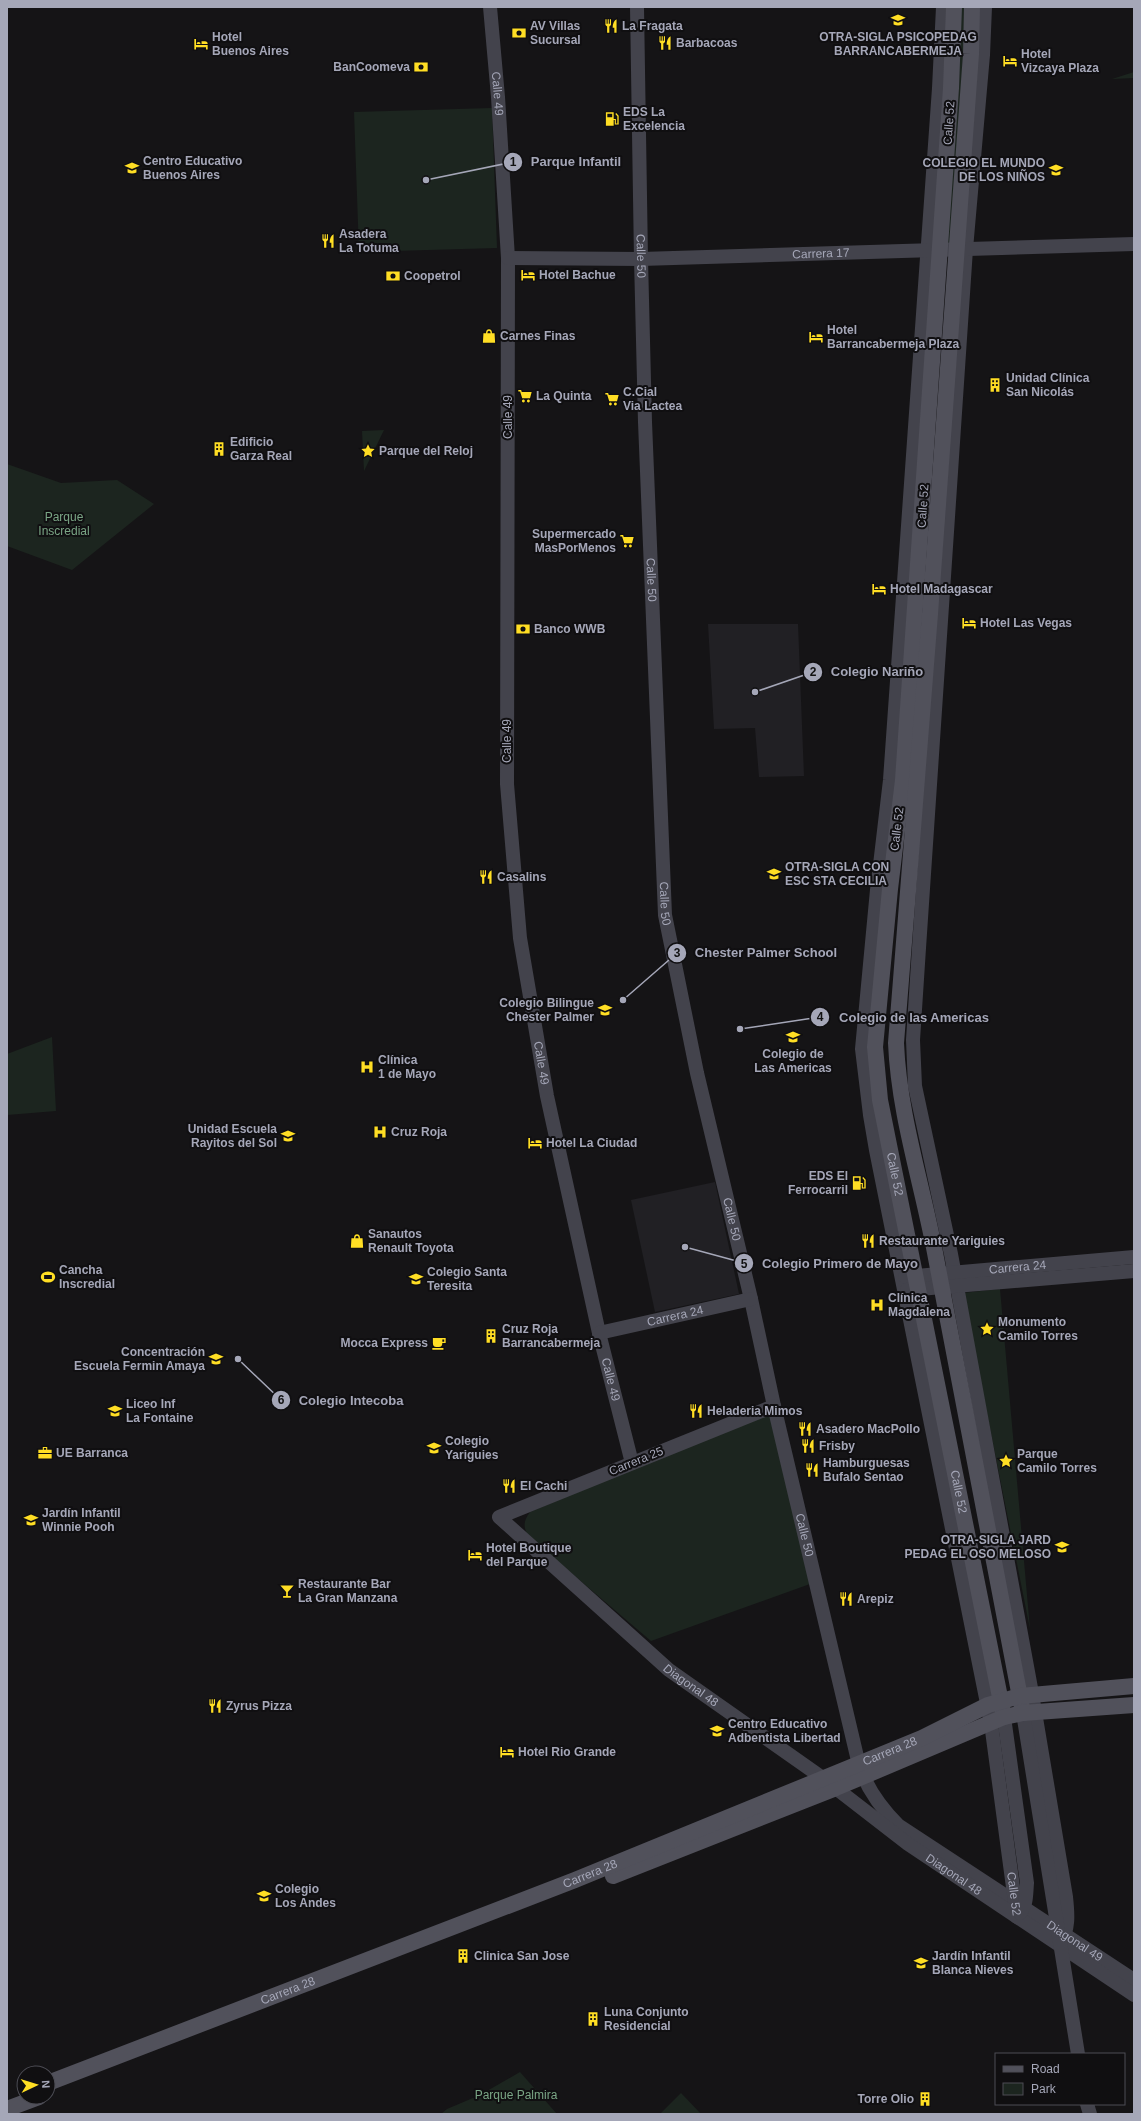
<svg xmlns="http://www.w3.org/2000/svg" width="1141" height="2121" viewBox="0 0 1141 2121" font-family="Helvetica,sans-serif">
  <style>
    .built { fill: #212024 }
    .green { fill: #1c251f }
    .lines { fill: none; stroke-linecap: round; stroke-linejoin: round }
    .secondary { stroke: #43434c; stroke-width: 14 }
    .primary { stroke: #51515b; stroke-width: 16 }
    .labels { text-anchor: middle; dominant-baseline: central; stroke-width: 4; stroke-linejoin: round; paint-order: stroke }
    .poi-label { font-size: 12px; font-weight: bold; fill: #a5a7b8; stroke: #100f11; text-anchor: start }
    .street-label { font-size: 12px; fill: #a5a7b8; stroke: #100f11 }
    .park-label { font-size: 12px; fill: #7aa585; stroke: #100f11 }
    .leader { fill: none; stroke: #a5a7b8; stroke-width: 1.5 }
    .callout-dot { fill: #a5a7b8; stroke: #100f11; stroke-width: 1.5 }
    .mark-label { font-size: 12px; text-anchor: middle; font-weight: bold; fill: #111 }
    .callout-label { font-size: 13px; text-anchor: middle; font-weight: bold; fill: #a5a7b8; stroke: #100f11; stroke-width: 4; stroke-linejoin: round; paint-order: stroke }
  </style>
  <rect width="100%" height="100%" fill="#151416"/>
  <g class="built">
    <path d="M708 624H798L804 776 759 777 755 728 714 729Z"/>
    <path d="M715 1182 739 1294 655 1312 631 1200Z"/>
  </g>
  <g class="green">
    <path d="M958 7H966L952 245H945Z"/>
    <path d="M1134 72V78L1112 79Z"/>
    <path d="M492 108 497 248 359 252 354 112Z"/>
    <path d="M384 430 364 471 362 431Z"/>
    <path d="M7 464 61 483 117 480 154 504 72 570 7 546Z"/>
    <path d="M52 1037 56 1111 7 1115V1054Z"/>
    <path d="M1000 1289 1030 1629 963 1293Z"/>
    <path d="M769 1412 810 1584 651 1641 529 1537C523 1528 523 1521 530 1512Z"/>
    <path d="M520 2072 557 2114H441L447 2109 480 2095Z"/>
    <path d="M681 2093 701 2114H660Z"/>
  </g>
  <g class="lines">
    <g class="secondary">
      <path id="s1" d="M490 7 498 97 508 258 507 784 520 938 547 1096 599 1333 632 1463"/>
      <path id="s2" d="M637 7 641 259 645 422 665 915 697 1073 751 1299 774 1406 859 1765C867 1789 880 1807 898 1825L1134 1980"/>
      <path id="s3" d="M943 7 939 88 890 780 877 890 862 1049 870 1115 876 1150 991 1723 1017 1917"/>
      <path d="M985 7 983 55 966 249 919 948 913 1040 915 1086 951 1254 1031 1688 1066 1897C1068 1915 1069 1929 1060 1944"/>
      <path id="s4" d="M508 258 641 259 1134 244"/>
      <path id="s5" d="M905 1277 1134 1257"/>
      <path d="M907 1290 1134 1271"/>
      <path id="s6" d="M599 1333 751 1299"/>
      <path id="s7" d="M774 1406 499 1517 669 1670 824 1779 908 1844 1134 1995"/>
      <path d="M1023 1713 1078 2054"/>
      <path d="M1004 1717 1027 1883C1026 1894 1027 1904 1020 1913"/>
      <path d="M1087 2104 1090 2114"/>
    </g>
    <g class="primary">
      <path id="s8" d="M954 7 951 88 903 780 890 889 875 1047 880 1100 1004 1717"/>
      <path d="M972 7 971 54 930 614 896 1043C899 1116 923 1186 936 1258 965 1410 994 1561 1023 1713"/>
      <path d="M613 1876 836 1788 1004 1717 1023 1713 1134 1705"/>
      <path id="s9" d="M48 2083 575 1880 922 1738 988 1705 1020 1696 1134 1686"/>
      <path d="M7 2109 39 2097"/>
    </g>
  </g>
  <defs>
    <symbol id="school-bare" viewBox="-9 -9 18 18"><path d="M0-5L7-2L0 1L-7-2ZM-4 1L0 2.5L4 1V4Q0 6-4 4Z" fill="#ffde24" stroke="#100f11" stroke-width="2.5" paint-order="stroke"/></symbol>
    <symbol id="restaurant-bare" viewBox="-9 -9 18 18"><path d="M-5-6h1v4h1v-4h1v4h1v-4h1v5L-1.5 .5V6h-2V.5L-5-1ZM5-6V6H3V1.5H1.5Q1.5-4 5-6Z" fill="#ffde24" stroke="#100f11" stroke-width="2.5" paint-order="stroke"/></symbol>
    <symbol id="bank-bare" viewBox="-9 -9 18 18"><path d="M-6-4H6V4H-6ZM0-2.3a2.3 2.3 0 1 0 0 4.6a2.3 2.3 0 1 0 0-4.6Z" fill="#ffde24" stroke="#100f11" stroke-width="2.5" paint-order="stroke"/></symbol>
    <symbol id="hotel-bare" viewBox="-9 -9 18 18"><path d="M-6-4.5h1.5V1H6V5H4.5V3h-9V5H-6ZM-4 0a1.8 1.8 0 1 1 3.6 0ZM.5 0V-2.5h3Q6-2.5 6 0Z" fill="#ffde24" stroke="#100f11" stroke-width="2.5" paint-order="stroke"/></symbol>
    <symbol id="fuel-bare" viewBox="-9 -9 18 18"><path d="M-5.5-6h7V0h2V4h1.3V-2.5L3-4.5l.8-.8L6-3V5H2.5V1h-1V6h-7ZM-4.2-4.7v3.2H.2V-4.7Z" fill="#ffde24" stroke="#100f11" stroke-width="2.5" paint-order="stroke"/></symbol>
    <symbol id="shop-bare" viewBox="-9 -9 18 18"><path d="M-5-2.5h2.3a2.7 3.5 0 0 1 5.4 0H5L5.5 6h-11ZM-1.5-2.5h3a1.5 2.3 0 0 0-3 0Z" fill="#ffde24" stroke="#100f11" stroke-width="2.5" paint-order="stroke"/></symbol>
    <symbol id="building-bare" viewBox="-9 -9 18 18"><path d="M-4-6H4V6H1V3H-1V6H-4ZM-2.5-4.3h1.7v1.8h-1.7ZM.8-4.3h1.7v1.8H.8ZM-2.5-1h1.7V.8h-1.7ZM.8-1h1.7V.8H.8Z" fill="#ffde24" stroke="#100f11" stroke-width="2.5" paint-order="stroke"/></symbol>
    <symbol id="supermarket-bare" viewBox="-9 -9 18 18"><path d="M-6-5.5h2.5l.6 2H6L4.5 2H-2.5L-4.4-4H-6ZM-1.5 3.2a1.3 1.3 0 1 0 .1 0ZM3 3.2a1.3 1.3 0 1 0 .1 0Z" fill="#ffde24" stroke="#100f11" stroke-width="2.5" paint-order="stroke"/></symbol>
    <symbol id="sight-bare" viewBox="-9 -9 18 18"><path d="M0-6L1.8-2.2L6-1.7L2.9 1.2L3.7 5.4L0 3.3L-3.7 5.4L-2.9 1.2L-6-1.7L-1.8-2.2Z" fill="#ffde24" stroke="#100f11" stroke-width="2.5" paint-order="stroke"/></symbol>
    <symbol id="hospital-bare" viewBox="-9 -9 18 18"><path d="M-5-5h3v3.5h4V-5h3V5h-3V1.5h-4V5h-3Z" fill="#ffde24" stroke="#100f11" stroke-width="2.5" paint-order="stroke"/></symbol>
    <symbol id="stadium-bare" viewBox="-9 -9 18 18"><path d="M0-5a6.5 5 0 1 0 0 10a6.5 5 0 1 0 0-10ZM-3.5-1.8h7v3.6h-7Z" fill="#ffde24" stroke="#100f11" stroke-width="2.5" paint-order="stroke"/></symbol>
    <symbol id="cafe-bare" viewBox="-9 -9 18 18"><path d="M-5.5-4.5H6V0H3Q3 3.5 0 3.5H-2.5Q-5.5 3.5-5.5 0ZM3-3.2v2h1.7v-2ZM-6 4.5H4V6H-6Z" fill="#ffde24" stroke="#100f11" stroke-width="2.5" paint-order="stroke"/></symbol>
    <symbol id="office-bare" viewBox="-9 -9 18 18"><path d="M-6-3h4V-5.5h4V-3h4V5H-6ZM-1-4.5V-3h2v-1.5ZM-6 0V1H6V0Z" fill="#ffde24" stroke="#100f11" stroke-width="2.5" paint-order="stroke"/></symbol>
    <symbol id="bar-bare" viewBox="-9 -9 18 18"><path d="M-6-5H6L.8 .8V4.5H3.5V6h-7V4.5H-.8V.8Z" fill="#ffde24" stroke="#100f11" stroke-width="2.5" paint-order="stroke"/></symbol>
  </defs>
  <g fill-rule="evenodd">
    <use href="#school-bare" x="888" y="10" width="20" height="20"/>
    <use href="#restaurant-bare" x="601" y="16" width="20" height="20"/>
    <use href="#bank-bare" x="509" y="23" width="20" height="20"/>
    <use href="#restaurant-bare" x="655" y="33" width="20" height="20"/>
    <use href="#hotel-bare" x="191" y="34" width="20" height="20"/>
    <use href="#hotel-bare" x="1000" y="51" width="20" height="20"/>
    <use href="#bank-bare" x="411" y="57" width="20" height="20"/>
    <use href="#fuel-bare" x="602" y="109" width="20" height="20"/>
    <use href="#school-bare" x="122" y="158" width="20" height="20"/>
    <use href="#school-bare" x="1046" y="160" width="20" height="20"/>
    <use href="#restaurant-bare" x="318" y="231" width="20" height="20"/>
    <use href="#hotel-bare" x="518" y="265" width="20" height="20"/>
    <use href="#bank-bare" x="383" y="266" width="20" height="20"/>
    <use href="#shop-bare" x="479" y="326" width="20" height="20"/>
    <use href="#hotel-bare" x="806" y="327" width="20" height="20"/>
    <use href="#building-bare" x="985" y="375" width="20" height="20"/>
    <use href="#supermarket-bare" x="515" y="386" width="20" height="20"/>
    <use href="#supermarket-bare" x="602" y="389" width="20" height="20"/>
    <use href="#building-bare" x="209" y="439" width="20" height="20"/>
    <use href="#sight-bare" x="358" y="441" width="20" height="20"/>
    <use href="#supermarket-bare" x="617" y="531" width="20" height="20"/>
    <use href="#hotel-bare" x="869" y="579" width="20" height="20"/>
    <use href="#hotel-bare" x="959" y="613" width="20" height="20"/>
    <use href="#bank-bare" x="513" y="619" width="20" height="20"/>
    <use href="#school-bare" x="764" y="864" width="20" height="20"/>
    <use href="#restaurant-bare" x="476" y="867" width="20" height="20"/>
    <use href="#school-bare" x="595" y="1000" width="20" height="20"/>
    <use href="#school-bare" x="783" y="1027" width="20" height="20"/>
    <use href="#hospital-bare" x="357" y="1057" width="20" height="20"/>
    <use href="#hospital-bare" x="370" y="1122" width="20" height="20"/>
    <use href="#school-bare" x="278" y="1126" width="20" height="20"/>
    <use href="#hotel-bare" x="525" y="1133" width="20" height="20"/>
    <use href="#fuel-bare" x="849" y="1173" width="20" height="20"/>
    <use href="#shop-bare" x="347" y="1231" width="20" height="20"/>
    <use href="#restaurant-bare" x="858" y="1231" width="20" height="20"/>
    <use href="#stadium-bare" x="38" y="1267" width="20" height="20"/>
    <use href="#school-bare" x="406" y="1269" width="20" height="20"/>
    <use href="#hospital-bare" x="867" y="1295" width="20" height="20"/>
    <use href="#sight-bare" x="977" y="1319" width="20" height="20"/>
    <use href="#building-bare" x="481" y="1326" width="20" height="20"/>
    <use href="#cafe-bare" x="429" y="1333" width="20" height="20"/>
    <use href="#school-bare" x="206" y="1349" width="20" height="20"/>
    <use href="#school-bare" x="105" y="1401" width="20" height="20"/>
    <use href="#restaurant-bare" x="686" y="1401" width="20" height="20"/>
    <use href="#restaurant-bare" x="795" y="1419" width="20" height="20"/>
    <use href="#restaurant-bare" x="798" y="1436" width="20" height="20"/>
    <use href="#school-bare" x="424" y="1438" width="20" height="20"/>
    <use href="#office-bare" x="35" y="1443" width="20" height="20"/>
    <use href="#sight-bare" x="996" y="1451" width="20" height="20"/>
    <use href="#restaurant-bare" x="802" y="1460" width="20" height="20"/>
    <use href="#restaurant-bare" x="499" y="1476" width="20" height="20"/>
    <use href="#school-bare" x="21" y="1510" width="20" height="20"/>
    <use href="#school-bare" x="1052" y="1537" width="20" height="20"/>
    <use href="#hotel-bare" x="465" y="1545" width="20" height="20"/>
    <use href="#bar-bare" x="277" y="1581" width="20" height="20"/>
    <use href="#restaurant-bare" x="836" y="1589" width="20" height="20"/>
    <use href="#restaurant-bare" x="205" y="1696" width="20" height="20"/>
    <use href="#school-bare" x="707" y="1721" width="20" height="20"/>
    <use href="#hotel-bare" x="497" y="1742" width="20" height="20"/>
    <use href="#school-bare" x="254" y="1886" width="20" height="20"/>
    <use href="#building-bare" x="453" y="1946" width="20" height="20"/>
    <use href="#school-bare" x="911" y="1953" width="20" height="20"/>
    <use href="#building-bare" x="583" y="2009" width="20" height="20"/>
    <use href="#building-bare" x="915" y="2089" width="20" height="20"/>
  </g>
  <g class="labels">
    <g class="poi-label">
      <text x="530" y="26">AV Villas<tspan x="530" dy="14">Sucursal</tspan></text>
      <text x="622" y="26">La Fragata</text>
      <text x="212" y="37">Hotel<tspan x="212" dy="14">Buenos Aires</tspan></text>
      <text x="898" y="37" text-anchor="middle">OTRA-SIGLA PSICOPEDAG<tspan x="898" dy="14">BARRANCABERMEJA</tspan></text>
      <text x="676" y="43">Barbacoas</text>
      <text x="1021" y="54">Hotel<tspan x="1021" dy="14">Vizcaya Plaza</tspan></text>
      <text x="410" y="67" text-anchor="end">BanCoomeva</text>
      <text x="623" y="112">EDS La<tspan x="623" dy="14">Excelencia</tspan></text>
      <text x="143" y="161">Centro Educativo<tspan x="143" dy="14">Buenos Aires</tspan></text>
      <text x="1045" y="163" text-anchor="end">COLEGIO EL MUNDO<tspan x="1045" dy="14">DE LOS NIÑOS</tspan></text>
      <text x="339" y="234">Asadera<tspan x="339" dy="14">La Totuma</tspan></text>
      <text x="539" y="275">Hotel Bachue</text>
      <text x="404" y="276">Coopetrol</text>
      <text x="827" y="330">Hotel<tspan x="827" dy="14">Barrancabermeja Plaza</tspan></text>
      <text x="500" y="336">Carnes Finas</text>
      <text x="1006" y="378">Unidad Clínica<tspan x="1006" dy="14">San Nicolás</tspan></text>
      <text x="623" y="392">C.Cial<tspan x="623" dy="14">Via Lactea</tspan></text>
      <text x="536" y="396">La Quinta</text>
      <text x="230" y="442">Edificio<tspan x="230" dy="14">Garza Real</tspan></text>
      <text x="379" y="451">Parque del Reloj</text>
      <text x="616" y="534" text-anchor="end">Supermercado<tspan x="616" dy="14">MasPorMenos</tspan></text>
      <text x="890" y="589">Hotel Madagascar</text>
      <text x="980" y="623">Hotel Las Vegas</text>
      <text x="534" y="629">Banco WWB</text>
      <text x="785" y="867">OTRA-SIGLA CON<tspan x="785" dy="14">ESC STA CECILIA</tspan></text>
      <text x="497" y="877">Casalins</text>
      <text x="594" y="1003" text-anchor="end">Colegio Bilingue<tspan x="594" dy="14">Chester Palmer</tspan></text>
      <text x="793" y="1054" text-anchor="middle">Colegio de<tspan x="793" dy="14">Las Americas</tspan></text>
      <text x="378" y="1060">Clínica<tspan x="378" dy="14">1 de Mayo</tspan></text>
      <text x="277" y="1129" text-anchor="end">Unidad Escuela<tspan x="277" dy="14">Rayitos del Sol</tspan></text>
      <text x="391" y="1132">Cruz Roja</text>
      <text x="546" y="1143">Hotel La Ciudad</text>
      <text x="848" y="1176" text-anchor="end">EDS El<tspan x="848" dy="14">Ferrocarril</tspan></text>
      <text x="368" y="1234">Sanautos<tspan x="368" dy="14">Renault Toyota</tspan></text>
      <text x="879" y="1241">Restaurante Yariguies</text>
      <text x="59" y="1270">Cancha<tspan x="59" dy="14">Inscredial</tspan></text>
      <text x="427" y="1272">Colegio Santa<tspan x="427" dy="14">Teresita</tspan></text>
      <text x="888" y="1298">Clínica<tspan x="888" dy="14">Magdalena</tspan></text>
      <text x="998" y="1322">Monumento<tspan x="998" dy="14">Camilo Torres</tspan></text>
      <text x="502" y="1329">Cruz Roja<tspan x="502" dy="14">Barrancabermeja</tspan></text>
      <text x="428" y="1343" text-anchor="end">Mocca Express</text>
      <text x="205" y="1352" text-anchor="end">Concentración<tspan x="205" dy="14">Escuela Fermin Amaya</tspan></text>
      <text x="126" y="1404">Liceo Inf<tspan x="126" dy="14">La Fontaine</tspan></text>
      <text x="707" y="1411">Heladeria Mimos</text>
      <text x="816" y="1429">Asadero MacPollo</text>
      <text x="445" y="1441">Colegio<tspan x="445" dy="14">Yariguies</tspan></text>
      <text x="819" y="1446">Frisby</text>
      <text x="56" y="1453">UE Barranca</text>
      <text x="1017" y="1454">Parque<tspan x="1017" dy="14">Camilo Torres</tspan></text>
      <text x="823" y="1463">Hamburguesas<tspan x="823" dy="14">Bufalo Sentao</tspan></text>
      <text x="520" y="1486">El Cachi</text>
      <text x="42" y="1513">Jardín Infantil<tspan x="42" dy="14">Winnie Pooh</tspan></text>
      <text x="1051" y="1540" text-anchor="end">OTRA-SIGLA JARD<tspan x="1051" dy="14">PEDAG EL OSO MELOSO</tspan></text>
      <text x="486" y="1548">Hotel Boutique<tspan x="486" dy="14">del Parque</tspan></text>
      <text x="298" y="1584">Restaurante Bar<tspan x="298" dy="14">La Gran Manzana</tspan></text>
      <text x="857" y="1599">Arepiz</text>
      <text x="226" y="1706">Zyrus Pizza</text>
      <text x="728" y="1724">Centro Educativo<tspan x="728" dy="14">Adbentista Libertad</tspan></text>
      <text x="518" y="1752">Hotel Rio Grande</text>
      <text x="275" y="1889">Colegio<tspan x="275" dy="14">Los Andes</tspan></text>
      <text x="474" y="1956">Clinica San Jose</text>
      <text x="932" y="1956">Jardín Infantil<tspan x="932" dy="14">Blanca Nieves</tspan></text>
      <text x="604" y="2012">Luna Conjunto<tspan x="604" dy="14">Residencial</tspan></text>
      <text x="914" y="2099" text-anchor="end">Torre Olio</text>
    </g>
    <g class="street-label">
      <text stroke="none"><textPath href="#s1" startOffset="87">Calle 49</textPath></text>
      <text transform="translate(949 123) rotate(-86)">Calle 52</text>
      <text stroke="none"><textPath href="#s4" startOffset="313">Carrera 17</textPath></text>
      <text stroke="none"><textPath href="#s2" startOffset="249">Calle 50</textPath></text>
      <text transform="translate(508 417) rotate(-90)">Calle 49</text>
      <text transform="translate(923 506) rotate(-86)">Calle 52</text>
      <text stroke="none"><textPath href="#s2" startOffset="573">Calle 50</textPath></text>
      <text transform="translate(507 741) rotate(-90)">Calle 49</text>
      <text transform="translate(897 829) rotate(-83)">Calle 52</text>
      <text stroke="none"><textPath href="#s2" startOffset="897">Calle 50</textPath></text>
      <text stroke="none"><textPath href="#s1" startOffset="1059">Calle 49</textPath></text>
      <text stroke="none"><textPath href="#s8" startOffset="1172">Calle 52</textPath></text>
      <text stroke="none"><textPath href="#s2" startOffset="1220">Calle 50</textPath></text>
      <text stroke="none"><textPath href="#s5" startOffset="113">Carrera 24</textPath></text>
      <text stroke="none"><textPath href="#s6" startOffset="78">Carrera 24</textPath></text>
      <text stroke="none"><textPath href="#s1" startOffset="1383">Calle 49</textPath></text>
      <text transform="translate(636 1461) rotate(-22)">Carrera 25</text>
      <text stroke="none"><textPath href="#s8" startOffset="1496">Calle 52</textPath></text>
      <text stroke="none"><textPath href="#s2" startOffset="1544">Calle 50</textPath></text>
      <text stroke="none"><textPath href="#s7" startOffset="552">Diagonal 48</textPath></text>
      <text stroke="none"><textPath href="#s9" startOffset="905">Carrera 28</textPath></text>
      <text stroke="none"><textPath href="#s9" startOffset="581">Carrera 28</textPath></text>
      <text stroke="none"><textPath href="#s7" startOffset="876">Diagonal 48</textPath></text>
      <text stroke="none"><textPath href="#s3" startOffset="1904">Calle 52</textPath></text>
      <text stroke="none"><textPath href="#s2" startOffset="2064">Diagonal 49</textPath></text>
      <text stroke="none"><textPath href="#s9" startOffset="257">Carrera 28</textPath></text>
    </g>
    <g class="park-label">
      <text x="64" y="517">Parque<tspan x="64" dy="14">Inscredial</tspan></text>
      <text x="516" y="2095">Parque Palmira</text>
    </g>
  </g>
  <path class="leader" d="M426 180L513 162M755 692L813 672M623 1000L677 953M740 1029L820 1017M685 1247L744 1263M238 1359L281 1400"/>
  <g class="callout-dot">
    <circle cx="426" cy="180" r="4"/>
    <circle cx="755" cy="692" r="4"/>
    <circle cx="623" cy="1000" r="4"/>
    <circle cx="740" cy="1029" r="4"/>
    <circle cx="685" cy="1247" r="4"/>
    <circle cx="238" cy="1359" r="4"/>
    <circle cx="513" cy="162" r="10"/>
    <circle cx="813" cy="672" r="10"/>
    <circle cx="677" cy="953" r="10"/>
    <circle cx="820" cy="1017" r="10"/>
    <circle cx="744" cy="1263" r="10"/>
    <circle cx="281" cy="1400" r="10"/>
  </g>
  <g class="mark-label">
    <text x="513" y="166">1</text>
    <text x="813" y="676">2</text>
    <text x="677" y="957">3</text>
    <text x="820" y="1021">4</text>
    <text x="744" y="1268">5</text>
    <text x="281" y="1404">6</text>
  </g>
  <g class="callout-label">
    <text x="576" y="166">Parque Infantil</text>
    <text x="877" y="676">Colegio Nariño</text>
    <text x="766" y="957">Chester Palmer School</text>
    <text x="914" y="1022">Colegio de las Americas</text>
    <text x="840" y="1268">Colegio Primero de Mayo</text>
    <text x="351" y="1405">Colegio Intecoba</text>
  </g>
  <rect width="1141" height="2121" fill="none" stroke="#a5a7b8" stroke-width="16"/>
  <rect x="995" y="2053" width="130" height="52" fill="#100f11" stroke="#4c4c54"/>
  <rect x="1003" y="2066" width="20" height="6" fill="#51515b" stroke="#4c4c54"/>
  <text x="1031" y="2073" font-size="12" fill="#a5a7b8">Road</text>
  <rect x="1003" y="2083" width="20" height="12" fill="#1c251f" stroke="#4c4c54"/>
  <text x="1031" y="2093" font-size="12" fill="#a5a7b8">Park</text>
  <g transform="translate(36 2085) rotate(86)"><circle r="19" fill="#100f11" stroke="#4c4c54"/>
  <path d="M0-3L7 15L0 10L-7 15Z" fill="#ffde24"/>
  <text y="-6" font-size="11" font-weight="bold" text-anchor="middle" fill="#a5a7b8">N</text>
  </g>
</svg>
